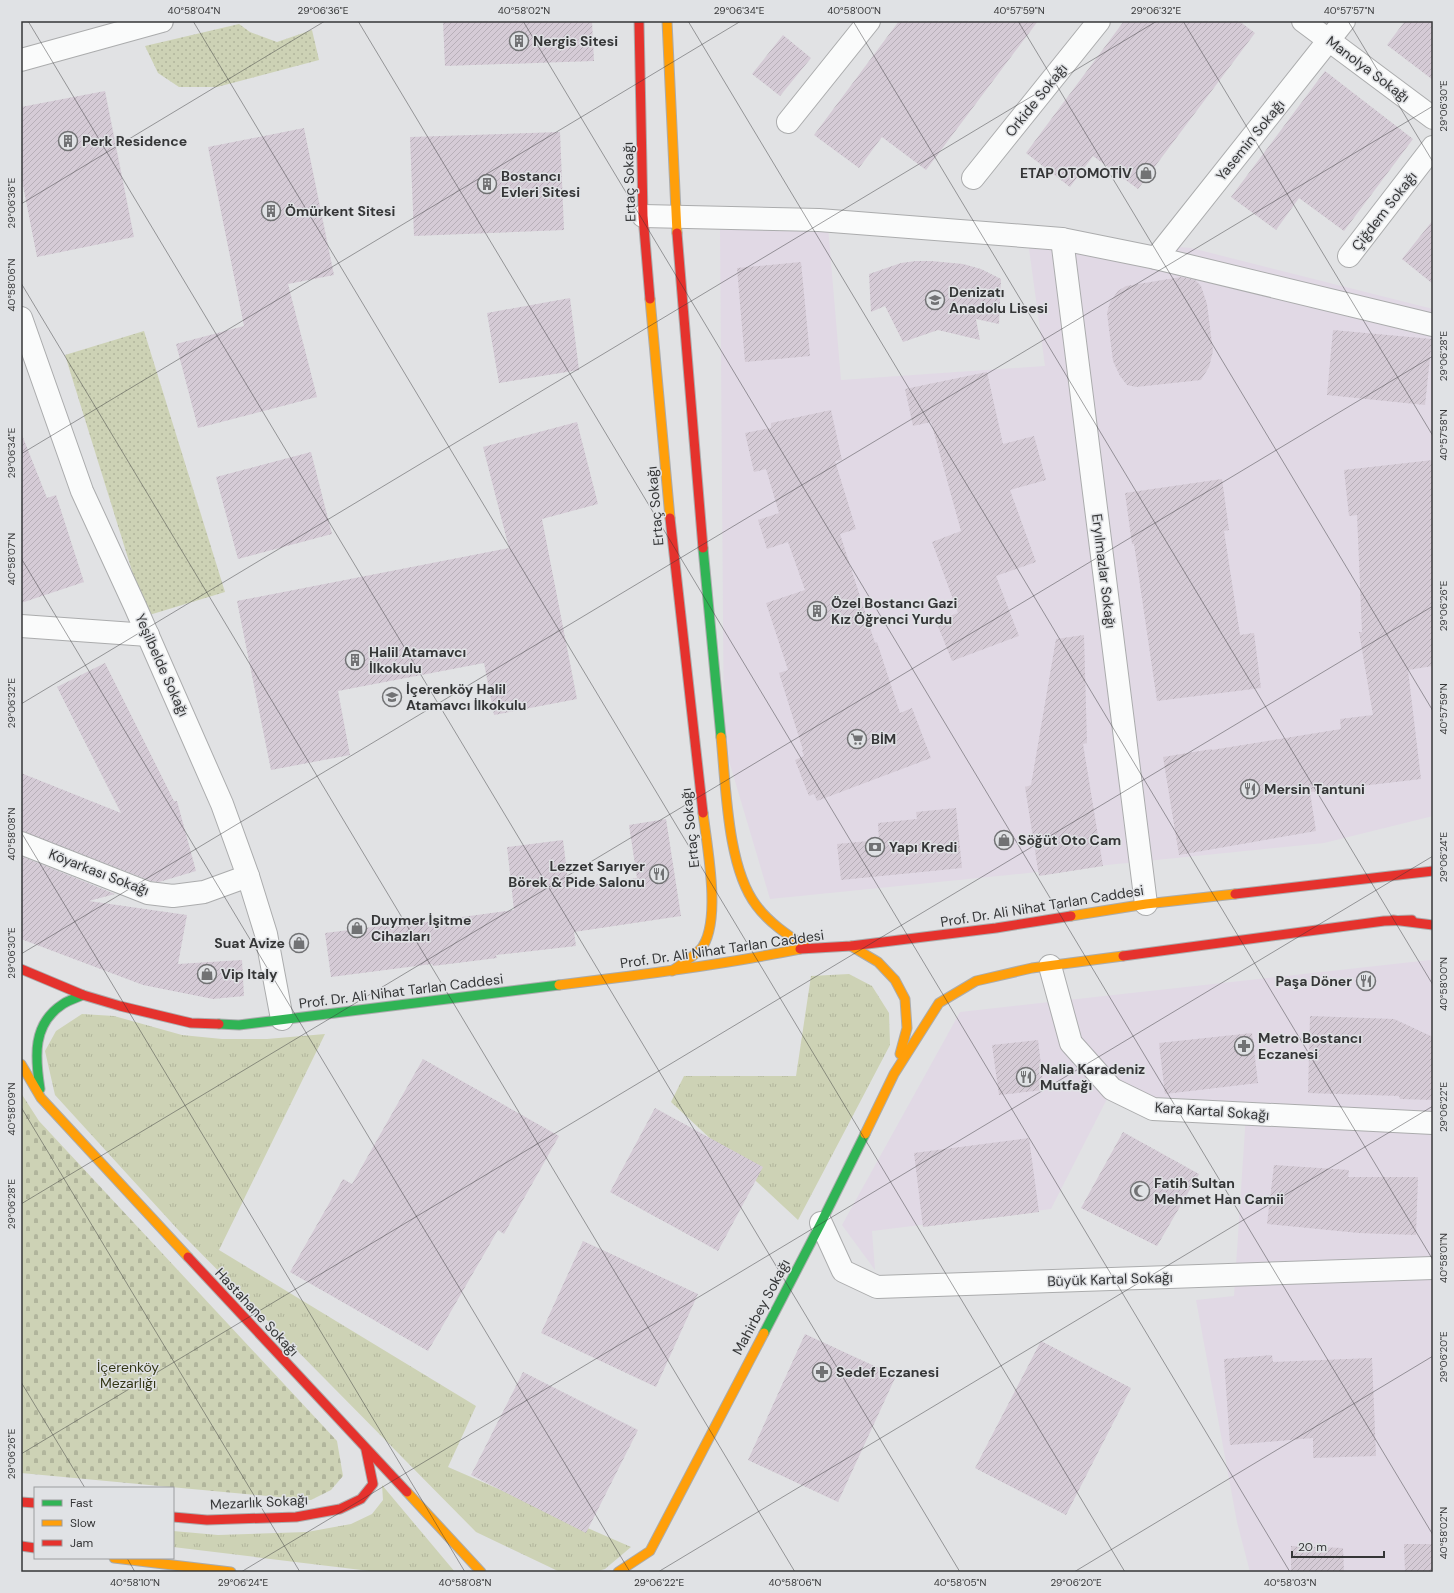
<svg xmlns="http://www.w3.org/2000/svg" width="1454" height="1593" viewBox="0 0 1454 1593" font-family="'DM Sans',sans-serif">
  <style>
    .commercial { fill: #e1d9e5 }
    .grass { fill: url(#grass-tufts) }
    .cemetery { fill: url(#cemetery-stones) }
    .garden { fill: url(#garden-dots) }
    .building { fill: url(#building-hatch) }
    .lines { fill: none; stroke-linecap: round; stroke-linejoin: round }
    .street-casing { stroke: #abacad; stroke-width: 24 }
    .fast-casing { stroke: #abacad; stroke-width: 11 }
    .slow-casing { stroke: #abacad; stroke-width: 11 }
    .jam-casing { stroke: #abacad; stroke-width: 11 }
    .street { stroke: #fafbfb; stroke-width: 22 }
    .fast { stroke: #30b455; stroke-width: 9 }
    .slow { stroke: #ff9f0a; stroke-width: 9 }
    .jam { stroke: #e5322d; stroke-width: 9 }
    .ticks { fill: none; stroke: #353637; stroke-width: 1; stroke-opacity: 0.45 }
    .labels { text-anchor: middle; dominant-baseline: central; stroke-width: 3; stroke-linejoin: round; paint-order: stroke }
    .poi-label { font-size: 14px; font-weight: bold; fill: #353637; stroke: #e0e2e5; text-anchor: start }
    .street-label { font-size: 14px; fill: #353637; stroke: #e0e2e5 }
    .park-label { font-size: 14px; fill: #333615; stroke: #e0e2e5 }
    .neatline { fill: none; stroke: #353637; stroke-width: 1.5 }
    .ticks-label { font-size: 10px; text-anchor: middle; fill: #353637 }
  </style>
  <defs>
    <pattern id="grass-tufts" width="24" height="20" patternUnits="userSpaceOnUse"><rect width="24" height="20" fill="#cdd2b5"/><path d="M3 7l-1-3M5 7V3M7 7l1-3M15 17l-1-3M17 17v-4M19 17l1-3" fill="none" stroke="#b1b59c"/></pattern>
    <pattern id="cemetery-stones" width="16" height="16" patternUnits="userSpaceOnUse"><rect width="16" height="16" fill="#cdd2b5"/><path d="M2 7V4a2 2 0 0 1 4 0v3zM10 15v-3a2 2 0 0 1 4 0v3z" fill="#b1b59c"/></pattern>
    <pattern id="garden-dots" width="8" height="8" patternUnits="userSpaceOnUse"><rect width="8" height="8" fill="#cdd2b5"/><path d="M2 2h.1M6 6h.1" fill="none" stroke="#b1b59c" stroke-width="1.8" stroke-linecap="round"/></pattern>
    <pattern id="building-hatch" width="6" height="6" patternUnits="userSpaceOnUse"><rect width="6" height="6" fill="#d5cbd6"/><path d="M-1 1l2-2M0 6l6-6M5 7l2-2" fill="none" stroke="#b7afb8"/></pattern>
  </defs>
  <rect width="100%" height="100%" fill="#e1e2e4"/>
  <g class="commercial">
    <path d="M720 226 828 227 841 380 1045 366 1027 234 1191 248 1433 309V816L1324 843 770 899 724 744Z"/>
    <path d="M1430 960 1433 961V1572H1250L1237 1522 1196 1300 1234 1296 1246 1114 1153 1109 1112 1089 1051 1209 872 1231 875 1270 842 1225 960 1012Z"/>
  </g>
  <g class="grass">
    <path d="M849 974 872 986 889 1013 890 1045 798 1220 671 1102 684 1076H796L811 976Z"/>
    <path d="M82 1014 114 1016 182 1035 222 1039H267L325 1034 219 1250 476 1406 448 1467 631 1547 605 1569 595 1572H560L476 1532 181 1233 55 1095 45 1051 56 1031Z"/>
    <path d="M382 1485 455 1572H378L173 1547V1531L218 1535 307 1532 351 1524 372 1514 383 1500Z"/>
  </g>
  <path class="cemetery" d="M21 1093 39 1121 337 1441 343 1476 331 1490 311 1500 21 1473Z"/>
  <g class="garden">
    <path d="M239 24 250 32 277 42 312 30 319 60 217 87H179L158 73 145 46Z"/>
    <path d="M144 331 225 592 146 616 65 355Z"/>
  </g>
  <g class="building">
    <path d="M443 21H592L594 61 445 66Z"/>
    <path d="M899 21H1038L926 170 882 137 859 168 814 135Z"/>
    <path d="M1124 21H1239L1255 33 1138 189 1093 156 1070 187 1026 153Z"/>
    <path d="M1405 21H1433V80L1387 45Z"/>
    <path d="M783 35 811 58 780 96 752 74Z"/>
    <path d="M1325 71 1413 139 1344 231 1299 198 1276 230 1231 197Z"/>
    <path d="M105 91 134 237 37 257 21 175V107Z"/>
    <path d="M304 128 334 275 288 284 317 397 198 428 176 344 244 326 208 147Z"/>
    <path d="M560 132 564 230 414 236 410 137Z"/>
    <path d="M1433 220V284L1402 259Z"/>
    <path d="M916 261H931L963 264 981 269 1001 279 999 324 976 319 980 340 938 330 903 342 885 306 871 312 869 274 901 263Z"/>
    <path d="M801 262 810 356 745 362 737 268Z"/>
    <path d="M1181 277 1195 280 1201 286 1207 304 1213 351 1209 367 1201 380 1136 387 1127 385 1120 376 1113 361 1107 313 1110 302 1118 291 1126 286Z"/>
    <path d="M570 298 579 370 499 383 487 313Z"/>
    <path d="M1333 330 1432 339 1425 405 1327 395Z"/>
    <path d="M987 372 1003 444 1034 436 1046 480 1010 490 1036 562 996 576 1019 636 952 661 936 621 958 613 932 542 961 531 931 422 913 426 905 389Z"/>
    <path d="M831 410 842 460 835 461 856 529 840 534 875 643 877 642 900 713 912 708 931 758 817 801 814 794 809 796 795 760 804 756 802 750H803L779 673 788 670 766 603 805 590 788 542 767 549 758 520 779 513 766 469 754 472 745 433 771 428V423Z"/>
    <path d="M577 422 598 504 542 519 577 699 494 715 484 663 338 691 350 755 271 770 237 601 509 548 483 447Z"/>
    <path d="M21 435H22L47 498 56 495 84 582 21 603Z"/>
    <path d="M311 452 332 534 238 559 216 477Z"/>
    <path d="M1433 460V666L1408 670 1421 779 1310 792 1316 831 1179 855 1163 757 1212 749V750L1341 729 1340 719 1373 715 1359 632H1362L1357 515 1349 516 1344 470Z"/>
    <path d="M1222 479 1229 530 1224 531 1240 635 1254 633 1261 688 1157 701 1134 544H1132L1125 493Z"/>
    <path d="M1084 635 1087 743 1083 744 1103 866 1039 876 1025 787 1031 785 1056 639Z"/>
    <path d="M105 663 174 801H177L196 871 159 882 151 881 21 831V773L121 813 57 687Z"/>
    <path d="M956 808 962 868 841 880 837 844 879 840 878 823 917 819 916 812Z"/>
    <path d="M666 819 681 916 574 932 576 946 496 955 497 958 433 966 432 964 331 977 325 933 389 925V927L514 910 507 847 563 840 569 888 637 878 629 825Z"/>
    <path d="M21 856 115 894 89 901 187 915 178 964 242 960 244 996 213 999 143 985 21 939Z"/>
    <path d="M1310 1016 1394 1019 1433 1037V1100L1400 1099 1399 1096 1308 1093Z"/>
    <path d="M1252 1033 1258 1083 1165 1094 1159 1043Z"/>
    <path d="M1038 1040 1044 1090 999 1095 992 1045Z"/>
    <path d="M423 1059 559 1136 504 1234 498 1230 428 1351 290 1272 343 1179 352 1184Z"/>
    <path d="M655 1108 763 1167 718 1251 610 1192Z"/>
    <path d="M1123 1132 1199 1174 1157 1246 1081 1208Z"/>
    <path d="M1029 1138 1039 1212 923 1227 914 1153Z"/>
    <path d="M1274 1165 1349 1170 1348 1177H1418L1416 1235 1359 1233 1267 1224Z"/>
    <path d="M583 1241 698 1294 656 1387 541 1333Z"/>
    <path d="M805 1334 896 1376 838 1502 748 1460Z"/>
    <path d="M1041 1341 1131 1388 1066 1515 975 1468Z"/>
    <path d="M1272 1355 1273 1362 1372 1358 1376 1456 1313 1458V1438L1230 1445 1224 1359Z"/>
    <path d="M523 1372 638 1430 586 1533 471 1475Z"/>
    <path d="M1404 1544H1433V1572H1405Z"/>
    <path d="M1291 1546 1343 1548 1344 1572H1291Z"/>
  </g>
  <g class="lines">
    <defs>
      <g id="street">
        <path d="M1303 21 1433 118"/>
        <path d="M21 60 162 21"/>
        <path d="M788 122 869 21"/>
        <path d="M973 178 1099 21"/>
        <path d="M643 216 819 220 1062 239 1156 258 1433 325"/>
        <path d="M1062 239 1146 904"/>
        <path d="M1349 256 1433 147"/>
        <path d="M1156 258 1344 21"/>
        <path d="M21 318 82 491 135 606 222 804 248 876 266 934 282 1019"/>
        <path d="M21 626 148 635"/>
        <path d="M21 843 148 893 173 896 204 892 248 876"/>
        <path d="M1050 966 1071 1043 1112 1089 1153 1109 1433 1123"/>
        <path d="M821 1223 843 1271 877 1287 1433 1268"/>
      </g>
      <g id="fast">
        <path d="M703 548 721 737"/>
        <path d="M219 1024 239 1025 559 985"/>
        <path d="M40 1089C35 1057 32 1024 63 1004 69 1000 76 998 83 995"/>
        <path d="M764 1333 821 1223 865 1134"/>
      </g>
      <g id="slow">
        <path d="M667 21 677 233"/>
        <path d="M650 299 670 518"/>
        <path d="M721 737C726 785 727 867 756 905 769 923 789 936 807 948"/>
        <path d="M1071 916 1146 904 1235 894"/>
        <path d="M851 946 878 962 895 980 905 999 907 1028 900 1054"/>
        <path d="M672 971C679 966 700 952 703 946 721 917 707 847 703 813"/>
        <path d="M559 985C640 975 720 965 800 949"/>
        <path d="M21 1064 41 1098 188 1257"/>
        <path d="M865 1134 894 1074 939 1003 976 981 1032 968 1123 956"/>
        <path d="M407 1492 481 1572"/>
        <path d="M114 1558 231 1572"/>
        <path d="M618 1572 650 1551 764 1333"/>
      </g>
      <g id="jam">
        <path d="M639 21 643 216 650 299"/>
        <path d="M677 233 703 548"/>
        <path d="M670 518 703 813"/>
        <path d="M1235 894 1433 871"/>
        <path d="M1393 920 1433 925"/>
        <path d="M800 949 851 946 996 928 1071 916"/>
        <path d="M1123 956 1384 921 1412 920"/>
        <path d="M21 969 83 995 120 1006 191 1023 219 1024"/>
        <path d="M188 1257 407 1492"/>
        <path d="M21 1502 35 1503"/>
        <path d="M173 1517 207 1520 296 1517 340 1509 361 1499 373 1484 366 1450"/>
        <path d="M21 1546 35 1548"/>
      </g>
    </defs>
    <use href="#street" class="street-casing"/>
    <use href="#fast" class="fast-casing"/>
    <use href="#slow" class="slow-casing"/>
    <use href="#jam" class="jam-casing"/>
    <use href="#street" class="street"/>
    <use href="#fast" class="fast"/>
    <use href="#slow" class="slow"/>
    <use href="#jam" class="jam"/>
  </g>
  <path class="ticks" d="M28 21 960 1572M193 21 1125 1572M358 21 1290 1572M523 21 1433 1535M688 21 1433 1260M853 21 1433 985M1018 21 1433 711M1183 21 1433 436M1348 21 1433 162M21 204 325 21M21 283 795 1572M21 454 741 21M21 558 630 1572M21 704 1157 21M21 832 465 1572M21 954 1433 106M21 1107 300 1572M21 1204 1433 356M21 1382 85 1488M21 1454 1433 606M127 1558 135 1572M241 1572 1433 856M658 1572 1433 1106M1074 1572 1433 1356"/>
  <defs>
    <symbol id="building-ring" viewBox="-11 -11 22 22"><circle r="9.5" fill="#e0e2e5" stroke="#717274" stroke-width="1.5"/><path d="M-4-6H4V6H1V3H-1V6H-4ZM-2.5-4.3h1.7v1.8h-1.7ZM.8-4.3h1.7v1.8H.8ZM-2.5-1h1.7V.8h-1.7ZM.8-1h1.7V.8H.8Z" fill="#717274"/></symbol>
    <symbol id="shop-ring" viewBox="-11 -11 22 22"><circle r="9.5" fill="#e0e2e5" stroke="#717274" stroke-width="1.5"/><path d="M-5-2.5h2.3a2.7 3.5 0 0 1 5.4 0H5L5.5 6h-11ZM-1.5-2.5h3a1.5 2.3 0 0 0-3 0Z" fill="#717274"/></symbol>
    <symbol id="school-ring" viewBox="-11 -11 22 22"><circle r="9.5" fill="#e0e2e5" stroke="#717274" stroke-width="1.5"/><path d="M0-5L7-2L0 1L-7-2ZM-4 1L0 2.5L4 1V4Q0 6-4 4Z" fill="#717274"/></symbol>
    <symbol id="supermarket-ring" viewBox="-11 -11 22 22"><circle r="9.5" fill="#e0e2e5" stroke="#717274" stroke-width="1.5"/><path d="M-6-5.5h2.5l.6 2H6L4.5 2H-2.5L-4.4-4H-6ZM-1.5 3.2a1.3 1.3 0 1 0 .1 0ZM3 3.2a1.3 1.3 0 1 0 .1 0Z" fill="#717274"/></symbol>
    <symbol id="restaurant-ring" viewBox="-11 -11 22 22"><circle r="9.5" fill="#e0e2e5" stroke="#717274" stroke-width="1.5"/><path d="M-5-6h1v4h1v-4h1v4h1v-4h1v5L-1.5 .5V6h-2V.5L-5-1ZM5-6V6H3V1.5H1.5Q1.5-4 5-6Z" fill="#717274"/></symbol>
    <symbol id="bank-ring" viewBox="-11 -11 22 22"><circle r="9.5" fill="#e0e2e5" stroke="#717274" stroke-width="1.5"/><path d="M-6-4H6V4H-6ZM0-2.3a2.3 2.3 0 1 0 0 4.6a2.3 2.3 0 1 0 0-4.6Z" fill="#717274"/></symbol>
    <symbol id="pharmacy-ring" viewBox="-11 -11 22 22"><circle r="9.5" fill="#e0e2e5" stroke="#717274" stroke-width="1.5"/><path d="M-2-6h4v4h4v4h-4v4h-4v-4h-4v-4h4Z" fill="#717274"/></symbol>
    <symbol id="mosque-ring" viewBox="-11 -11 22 22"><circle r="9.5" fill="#e0e2e5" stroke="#717274" stroke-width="1.5"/><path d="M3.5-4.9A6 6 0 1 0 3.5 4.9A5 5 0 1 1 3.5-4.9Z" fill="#717274"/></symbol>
  </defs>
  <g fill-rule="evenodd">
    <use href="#building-ring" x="508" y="30" width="22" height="22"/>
    <use href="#building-ring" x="57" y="130" width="22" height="22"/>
    <use href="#shop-ring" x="1135" y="162" width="22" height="22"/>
    <use href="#building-ring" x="476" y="173" width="22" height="22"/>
    <use href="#building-ring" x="260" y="200" width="22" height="22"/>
    <use href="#school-ring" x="924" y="289" width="22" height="22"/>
    <use href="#building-ring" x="806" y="600" width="22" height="22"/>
    <use href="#building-ring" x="344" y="649" width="22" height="22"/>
    <use href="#school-ring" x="381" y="686" width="22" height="22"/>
    <use href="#supermarket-ring" x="846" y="728" width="22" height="22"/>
    <use href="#restaurant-ring" x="1239" y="778" width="22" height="22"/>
    <use href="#shop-ring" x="993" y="829" width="22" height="22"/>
    <use href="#bank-ring" x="864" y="836" width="22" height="22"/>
    <use href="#restaurant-ring" x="648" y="863" width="22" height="22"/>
    <use href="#shop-ring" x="346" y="917" width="22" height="22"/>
    <use href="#shop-ring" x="288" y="932" width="22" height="22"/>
    <use href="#shop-ring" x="196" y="963" width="22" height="22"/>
    <use href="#restaurant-ring" x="1355" y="970" width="22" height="22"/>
    <use href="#pharmacy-ring" x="1233" y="1035" width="22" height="22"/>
    <use href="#restaurant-ring" x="1015" y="1066" width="22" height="22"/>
    <use href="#mosque-ring" x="1129" y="1180" width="22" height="22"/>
    <use href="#pharmacy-ring" x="811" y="1361" width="22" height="22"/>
  </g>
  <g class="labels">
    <g class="poi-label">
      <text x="533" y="41">Nergis Sitesi</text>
      <text x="82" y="141">Perk Residence</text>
      <text x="1132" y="173" text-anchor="end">ETAP OTOMOTİV</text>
      <text x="501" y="176">Bostancı<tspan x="501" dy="16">Evleri Sitesi</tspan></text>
      <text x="285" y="211">Ömürkent Sitesi</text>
      <text x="949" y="292">Denizatı<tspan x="949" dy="16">Anadolu Lisesi</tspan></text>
      <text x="831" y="603">Özel Bostancı Gazi<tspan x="831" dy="16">Kız Öğrenci Yurdu</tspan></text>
      <text x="369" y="652">Halil Atamavcı<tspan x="369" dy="16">İlkokulu</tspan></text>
      <text x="406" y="689">İçerenköy Halil<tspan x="406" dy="16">Atamavcı İlkokulu</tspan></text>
      <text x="871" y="739">BİM</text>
      <text x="1264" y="789">Mersin Tantuni</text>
      <text x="1018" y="840">Söğüt Oto Cam</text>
      <text x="889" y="847">Yapı Kredi</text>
      <text x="645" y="866" text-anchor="end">Lezzet Sarıyer<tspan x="645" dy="16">Börek &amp; Pide Salonu</tspan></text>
      <text x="371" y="920">Duymer İşitme<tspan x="371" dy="16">Cihazları</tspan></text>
      <text x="285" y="943" text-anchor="end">Suat Avize</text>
      <text x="221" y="974">Vip Italy</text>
      <text x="1352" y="981" text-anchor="end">Paşa Döner</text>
      <text x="1258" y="1038">Metro Bostancı<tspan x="1258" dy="16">Eczanesi</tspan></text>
      <text x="1040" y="1069">Nalia Karadeniz<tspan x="1040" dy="16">Mutfağı</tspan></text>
      <text x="1154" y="1183">Fatih Sultan<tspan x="1154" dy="16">Mehmet Han Camii</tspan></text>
      <text x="836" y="1372">Sedef Eczanesi</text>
    </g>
    <g class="street-label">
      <text transform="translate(1368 69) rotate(37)">Manolya Sokağı</text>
      <text transform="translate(1036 100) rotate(-51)">Orkide Sokağı</text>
      <text transform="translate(1250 140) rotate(-51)">Yasemin Sokağı</text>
      <text transform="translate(629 182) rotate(-92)">Ertaç Sokağı</text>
      <text transform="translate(1384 211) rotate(-52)">Çiğdem Sokağı</text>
      <text transform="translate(655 506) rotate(-95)">Ertaç Sokağı</text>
      <text transform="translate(1104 571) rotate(83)">Eryılmazlar Sokağı</text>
      <text transform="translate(162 665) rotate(66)">Yeşilbelde Sokağı</text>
      <text transform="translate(690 828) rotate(-96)">Ertaç Sokağı</text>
      <text transform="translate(99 872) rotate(21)">Köyarkası Sokağı</text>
      <text transform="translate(1042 906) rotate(-9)">Prof. Dr. Ali Nihat Tarlan Caddesi</text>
      <text transform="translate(722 949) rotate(-8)">Prof. Dr. Ali Nihat Tarlan Caddesi</text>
      <text transform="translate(401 991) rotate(-7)">Prof. Dr. Ali Nihat Tarlan Caddesi</text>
      <text transform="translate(1212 1111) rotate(4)">Kara Kartal Sokağı</text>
      <text transform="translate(1110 1279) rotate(-2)">Büyük Kartal Sokağı</text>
      <text transform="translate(761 1307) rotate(-62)">Mahirbey Sokağı</text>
      <text transform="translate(257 1312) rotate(47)">Hastahane Sokağı</text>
      <text transform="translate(259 1502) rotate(-3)">Mezarlık Sokağı</text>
    </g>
    <g class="park-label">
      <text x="128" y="1367">İçerenköy<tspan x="128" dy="16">Mezarlığı</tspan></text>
    </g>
  </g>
  <rect width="1454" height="1593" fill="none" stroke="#e0e2e5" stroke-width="44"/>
  <rect x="34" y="1487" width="140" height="72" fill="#e0e2e5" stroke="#9c9d9f"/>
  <rect x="42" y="1500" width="20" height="6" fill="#30b455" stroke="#9c9d9f"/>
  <text x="70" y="1507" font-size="12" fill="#353637">Fast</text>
  <rect x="42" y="1520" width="20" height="6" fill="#ff9f0a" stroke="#9c9d9f"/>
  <text x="70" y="1527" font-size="12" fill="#353637">Slow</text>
  <rect x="42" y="1540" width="20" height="6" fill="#e5322d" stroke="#9c9d9f"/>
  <text x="70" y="1547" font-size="12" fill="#353637">Jam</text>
  <path d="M1292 1551v6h92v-6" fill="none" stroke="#353637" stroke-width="2"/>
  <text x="1298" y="1551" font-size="12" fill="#353637" stroke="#e0e2e5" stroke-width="3" paint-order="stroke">20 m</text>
  <rect x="22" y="22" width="1410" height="1549" class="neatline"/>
  <g class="ticks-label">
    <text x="194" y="14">40°58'04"N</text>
    <text x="323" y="14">29°06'36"E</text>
    <text x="524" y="14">40°58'02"N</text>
    <text x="739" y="14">29°06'34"E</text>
    <text x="854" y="14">40°58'00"N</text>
    <text x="1019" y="14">40°57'59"N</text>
    <text x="1156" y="14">29°06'32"E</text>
    <text x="1349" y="14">40°57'57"N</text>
    <text transform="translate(1443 106) rotate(-90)" y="4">29°06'30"E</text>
    <text transform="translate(11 203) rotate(-90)" y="4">29°06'36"E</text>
    <text transform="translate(11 285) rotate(-90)" y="4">40°58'06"N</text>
    <text transform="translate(1443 356) rotate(-90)" y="4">29°06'28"E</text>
    <text transform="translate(1443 435) rotate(-90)" y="4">40°57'58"N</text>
    <text transform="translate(11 453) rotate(-90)" y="4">29°06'34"E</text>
    <text transform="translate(11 559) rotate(-90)" y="4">40°58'07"N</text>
    <text transform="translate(1443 606) rotate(-90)" y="4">29°06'26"E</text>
    <text transform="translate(11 703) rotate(-90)" y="4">29°06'32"E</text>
    <text transform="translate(1443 709) rotate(-90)" y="4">40°57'59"N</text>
    <text transform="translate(11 834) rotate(-90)" y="4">40°58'08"N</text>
    <text transform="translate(1443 857) rotate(-90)" y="4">29°06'24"E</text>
    <text transform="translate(11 953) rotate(-90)" y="4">29°06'30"E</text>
    <text transform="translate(1443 984) rotate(-90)" y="4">40°58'00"N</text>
    <text transform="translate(1443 1107) rotate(-90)" y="4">29°06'22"E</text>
    <text transform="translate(11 1109) rotate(-90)" y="4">40°58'09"N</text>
    <text transform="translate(11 1204) rotate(-90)" y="4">29°06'28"E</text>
    <text transform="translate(1443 1258) rotate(-90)" y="4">40°58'01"N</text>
    <text transform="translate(1443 1357) rotate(-90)" y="4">29°06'20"E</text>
    <text transform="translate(11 1454) rotate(-90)" y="4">29°06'26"E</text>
    <text transform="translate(1443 1533) rotate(-90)" y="4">40°58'02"N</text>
    <text x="135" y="1586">40°58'10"N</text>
    <text x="243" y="1586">29°06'24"E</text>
    <text x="465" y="1586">40°58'08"N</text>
    <text x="659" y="1586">29°06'22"E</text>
    <text x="795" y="1586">40°58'06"N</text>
    <text x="960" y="1586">40°58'05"N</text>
    <text x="1076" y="1586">29°06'20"E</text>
    <text x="1290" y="1586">40°58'03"N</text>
  </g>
</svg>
